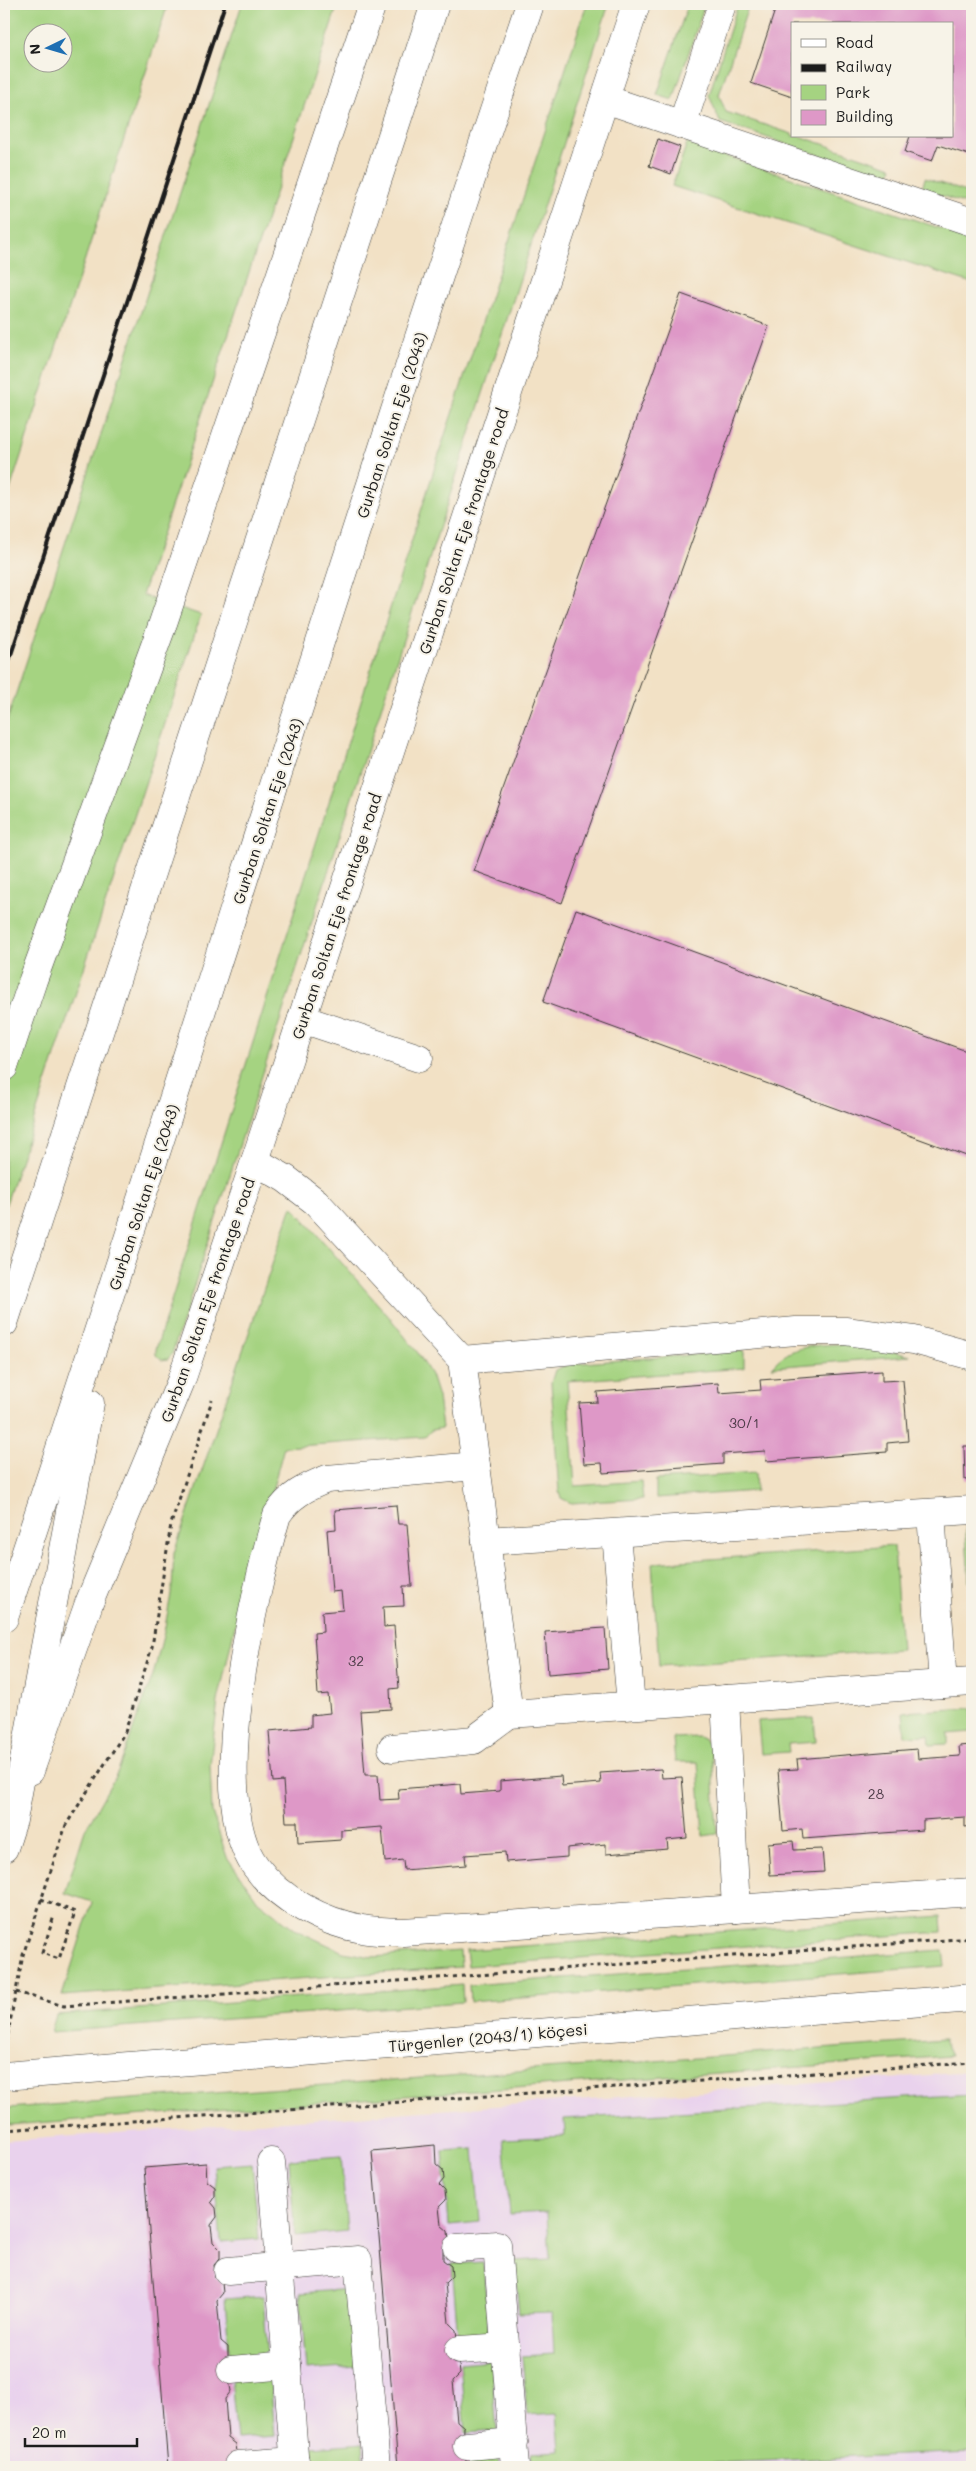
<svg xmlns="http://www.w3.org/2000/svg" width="976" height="2471" viewBox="0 0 976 2471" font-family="Mali,sans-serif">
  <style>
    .built { fill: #e9d2ed }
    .green { fill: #a5d381; stroke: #60784e; fill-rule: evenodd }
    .building { fill: #de98c7 }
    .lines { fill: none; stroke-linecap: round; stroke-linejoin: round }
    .minor-casing { stroke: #3c3a35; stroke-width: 29 }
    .highway-casing { stroke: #3c3a35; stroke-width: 29 }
    .path { stroke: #3c3a35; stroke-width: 3; stroke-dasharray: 4 4; stroke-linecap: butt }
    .minor { stroke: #fff; stroke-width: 28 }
    .highway { stroke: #fff; stroke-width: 28 }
    .rail { stroke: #1c1c1c; stroke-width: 4 }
    .labels { text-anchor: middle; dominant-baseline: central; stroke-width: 4; stroke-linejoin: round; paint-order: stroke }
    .number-label { font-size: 14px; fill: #4c3b47 }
    .street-label { font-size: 16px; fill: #1c1c1c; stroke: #f7f3e8 }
  </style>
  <rect width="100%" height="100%" fill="#f7f3e8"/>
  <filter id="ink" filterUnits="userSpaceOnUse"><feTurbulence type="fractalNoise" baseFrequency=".02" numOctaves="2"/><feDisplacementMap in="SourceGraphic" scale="10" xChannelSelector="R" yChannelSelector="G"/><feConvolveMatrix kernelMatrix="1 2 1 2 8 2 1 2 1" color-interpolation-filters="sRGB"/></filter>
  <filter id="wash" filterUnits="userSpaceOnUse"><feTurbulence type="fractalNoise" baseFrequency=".0096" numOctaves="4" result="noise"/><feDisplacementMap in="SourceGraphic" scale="20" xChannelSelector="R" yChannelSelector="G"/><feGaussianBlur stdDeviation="1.12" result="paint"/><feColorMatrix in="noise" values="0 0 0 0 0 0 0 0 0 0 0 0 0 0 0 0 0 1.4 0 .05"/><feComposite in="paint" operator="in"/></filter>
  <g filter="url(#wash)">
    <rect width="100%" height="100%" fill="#f2e1c5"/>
    <path class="built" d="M972 2072V2467H4V2141Z"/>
    <g class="green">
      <path d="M4 4H168L4 508ZM32 32H62V62H32Z"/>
      <path d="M242 4H338L142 595 201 615 4 1210V730Z"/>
      <path d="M587 4H609L172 1354 168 1359 161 1360 156 1355V1349L445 435Z"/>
      <path d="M688 4H705L673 100 657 95Z"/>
      <path d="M738 4 748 7 719 95 726 112 792 134V136H799L892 167 888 178 720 122 709 95Z"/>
      <path d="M687 143 972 239V283L672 186Z"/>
      <path d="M925 178 972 194V206L922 189Z"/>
      <path d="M292 1206 390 1318 418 1353 431 1375 438 1397 442 1428 432 1430 424 1437 284 1447 235 1626 218 1701 210 1765 212 1812 227 1857 258 1901 296 1930 343 1952 372 1957 460 1951 461 1967 62 1996 92 1902 65 1893 85 1830 118 1771 154 1672 164 1632 172 1589 174 1553Z"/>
      <path d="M842 1344 871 1346 910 1356 772 1367C788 1345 817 1345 842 1344Z"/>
      <path d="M744 1351V1368L567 1381 575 1486 641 1481 643 1499 571 1503 561 1498 559 1492 551 1383 555 1370 569 1364Z"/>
      <path d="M755 1473 756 1491 656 1498V1480Z"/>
      <path d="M965 1519H972V1582H969Z"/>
      <path d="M894 1546 901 1650 659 1666 652 1563Z"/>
      <path d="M972 1708V1732L948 1734V1744L930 1745 929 1735 905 1736 903 1712Z"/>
      <path d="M814 1718 816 1742 788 1744 789 1752 761 1754 758 1721Z"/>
      <path d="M699 1737 705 1740 712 1749 717 1834 703 1836 698 1762H675L673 1738Z"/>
      <path d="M941 1916 942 1932 468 1966 466 1950Z"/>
      <path d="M943 1950 945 1966 470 2002 469 1985Z"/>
      <path d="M462 1985 463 2002 51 2032 56 2015Z"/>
      <path d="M944 2040 951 2056 9 2125 8 2108Z"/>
      <path d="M972 2094V2452L621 2467H532L531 2453 560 2451 557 2413 527 2415 522 2356 554 2354 552 2313 519 2314 514 2261 550 2259 547 2212 510 2214 503 2139 565 2136 564 2119Z"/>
      <path d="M474 2149 480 2222 449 2225 443 2151Z"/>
      <path d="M341 2156 347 2231 295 2236 289 2160Z"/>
      <path d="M252 2163 259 2239 221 2242 214 2166Z"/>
      <path d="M483 2262 489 2336 458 2338 452 2264Z"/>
      <path d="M351 2289 357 2366 306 2370 300 2293Z"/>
      <path d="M263 2296 268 2358 230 2361 225 2299Z"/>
      <path d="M491 2360 497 2431 466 2433 460 2363Z"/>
      <path d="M270 2376 275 2436 237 2439 231 2379Z"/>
      <path d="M363 2443 365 2467H314L312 2447Z"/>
      <path d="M499 2457 500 2467H468V2459Z"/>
    </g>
    <g id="blocks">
      <g class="building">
        <path d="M777 4H972V156L938 145 932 161 905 152 910 136H952V24H792V97L751 83Z"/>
        <path d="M658 139 680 147 671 174 649 166Z"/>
        <path d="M681 294 769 326 562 903 474 871Z"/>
        <path d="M576 909 972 1053V1158L543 1002Z"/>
        <path d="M882 1371V1381L903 1380 908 1441 887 1443V1452L766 1461 765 1451 723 1454V1464L603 1473 602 1463 584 1464 579 1403 598 1402 597 1392 718 1383 719 1393 761 1390 760 1380Z"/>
        <path d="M964 1446H972V1479L965 1480Z"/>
        <path d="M396 1505 398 1524H407L412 1586H403L404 1606 383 1607 384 1627 394 1626 399 1688 390 1689 391 1709 360 1711 365 1775H378L380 1800 399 1799 398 1789 460 1784 461 1794 500 1791V1781L561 1776 562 1786 601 1783 600 1773 661 1769 662 1778 682 1777 687 1838 667 1840 668 1849 606 1854V1844L567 1848V1857L506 1862 505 1852 465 1855 466 1865 404 1870 403 1860 385 1862 382 1827 341 1830V1840L298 1843 297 1822H286L283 1781 273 1782 269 1731 311 1727V1715L330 1713 328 1694 318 1695 314 1633 323 1632 322 1612 343 1610 341 1591 332 1592 327 1530 336 1529 335 1510Z"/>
        <path d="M605 1628 608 1669 548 1674 545 1632Z"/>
        <path d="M972 1745V1826L965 1827V1817L923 1820V1830L803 1839 802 1829 783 1831 778 1770 798 1769 797 1759 917 1749 918 1759 960 1756 959 1746Z"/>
        <path d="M793 1841 794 1850 822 1849 824 1872 770 1875 768 1843Z"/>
        <path d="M435 2145 436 2164 443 2170 444 2179 439 2185 445 2191 446 2200 439 2207 441 2225 448 2231 449 2241 443 2248V2260L451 2266 452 2276 445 2283 449 2323 456 2330 457 2339 455 2361 459 2365 460 2374 453 2381 457 2421 464 2427 463 2457 467 2462 468 2467H398L372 2151Z"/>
        <path d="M206 2163 207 2181 215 2187V2196L211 2202 216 2208 217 2217 211 2225 213 2242 220 2249V2258L214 2265 215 2277 222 2283 223 2293 217 2300 221 2341 228 2347V2357L225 2361 231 2391 225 2399 228 2438 236 2444 237 2453 231 2467H168L144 2168Z"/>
      </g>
    </g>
  </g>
  <g filter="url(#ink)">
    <use href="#blocks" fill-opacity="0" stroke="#3c3a35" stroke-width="1"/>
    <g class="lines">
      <defs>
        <g id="minor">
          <path d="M605 99 972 222"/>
          <path d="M682 125 722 4"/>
          <path d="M302 1019 419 1058"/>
          <path d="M255 1161 286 1179 316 1202 462 1360 509 1714 972 1682"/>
          <path d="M462 1360 796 1331H845L914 1340 972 1356"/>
          <path d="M476 1466 327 1479C306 1487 289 1496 277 1515 254 1591 205 1802 256 1867 280 1900 323 1922 362 1929 375 1932 390 1931 403 1932L736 1909"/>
          <path d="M931 1513 943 1684"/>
          <path d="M616 1534 631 1705"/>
          <path d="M486 1541 972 1510"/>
          <path d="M725 1699 736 1909 972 1892"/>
          <path d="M392 1748 474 1740 509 1714"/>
          <path d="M30 1771 89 1603 181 1381 255 1161 636 4"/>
          <path d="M4 2076 972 1998"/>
          <path d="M271 2162 295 2467"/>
          <path d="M457 2248 497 2245 515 2467"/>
          <path d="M228 2271 358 2260 376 2467"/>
          <path d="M459 2350 506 2347"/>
          <path d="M231 2370 287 2365"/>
          <path d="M467 2446 514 2442"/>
          <path d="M238 2465 295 2461"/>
        </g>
        <g id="highway">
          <path d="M4 1067 33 980 161 629 372 4"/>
          <path d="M4 1323 435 4"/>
          <path d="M4 1618C183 1081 348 540 530 4"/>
          <path d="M4 1848 13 1820 90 1403"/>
        </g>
      </defs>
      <use href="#minor" class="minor-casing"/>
      <use href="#highway" class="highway-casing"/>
      <g class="path">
        <path d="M41 1899 75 1912 59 1959 42 1953 54 1916"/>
        <path d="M16 1992 64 2006 972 1938"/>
        <path d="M6 2043 23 1955 66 1825 125 1732 152 1647 171 1524 212 1400"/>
        <path d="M4 2130 972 2062"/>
      </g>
      <use href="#minor" class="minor"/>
      <use href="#highway" class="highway"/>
      <path class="rail" d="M4 676 225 4"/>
    </g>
  </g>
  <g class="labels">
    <g class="number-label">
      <text x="744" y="1422">30/1</text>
      <text x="356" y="1660">32</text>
      <text x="876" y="1793">28</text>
    </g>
    <g class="street-label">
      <text transform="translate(391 425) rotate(-72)">Gurban Soltan Eje (2043)</text>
      <text transform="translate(463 531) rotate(-72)">Gurban Soltan Eje frontage road</text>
      <text transform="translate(267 811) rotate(-72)">Gurban Soltan Eje (2043)</text>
      <text transform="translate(336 916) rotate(-72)">Gurban Soltan Eje frontage road</text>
      <text transform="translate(143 1197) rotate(-72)">Gurban Soltan Eje (2043)</text>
      <text transform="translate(207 1300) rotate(-71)">Gurban Soltan Eje frontage road</text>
      <text transform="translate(488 2037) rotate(-5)">Türgenler (2043/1) köçesi</text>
    </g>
  </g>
  <rect width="976" height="2471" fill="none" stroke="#f7f3e8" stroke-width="20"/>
  <rect x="791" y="22" width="162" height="115" fill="#f7f3e8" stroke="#9f9d96"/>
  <rect x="801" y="39" width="25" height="8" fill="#ffffff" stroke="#9f9d96"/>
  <text x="836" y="48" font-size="15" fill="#1c1c1c">Road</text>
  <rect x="801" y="64" width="25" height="8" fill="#1c1c1c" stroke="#9f9d96"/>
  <text x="836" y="72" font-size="15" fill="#1c1c1c">Railway</text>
  <rect x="801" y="85" width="25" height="15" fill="#a5d381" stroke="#9f9d96"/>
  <text x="836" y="98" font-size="15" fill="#1c1c1c">Park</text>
  <rect x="801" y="110" width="25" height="15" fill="#de98c7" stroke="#9f9d96"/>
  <text x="836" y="122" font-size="15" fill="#1c1c1c">Building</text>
  <g transform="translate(48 48) rotate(265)"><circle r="24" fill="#f7f3e8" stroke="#9f9d96"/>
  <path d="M0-4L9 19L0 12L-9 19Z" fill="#1f6fb2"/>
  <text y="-8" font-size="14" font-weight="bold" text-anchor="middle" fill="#1c1c1c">N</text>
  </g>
  <path d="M25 2438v8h112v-8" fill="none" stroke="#1c1c1c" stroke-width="2.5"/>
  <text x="32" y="2438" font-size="15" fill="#1c1c1c" stroke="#f7f3e8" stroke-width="4" paint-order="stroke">20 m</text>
</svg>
